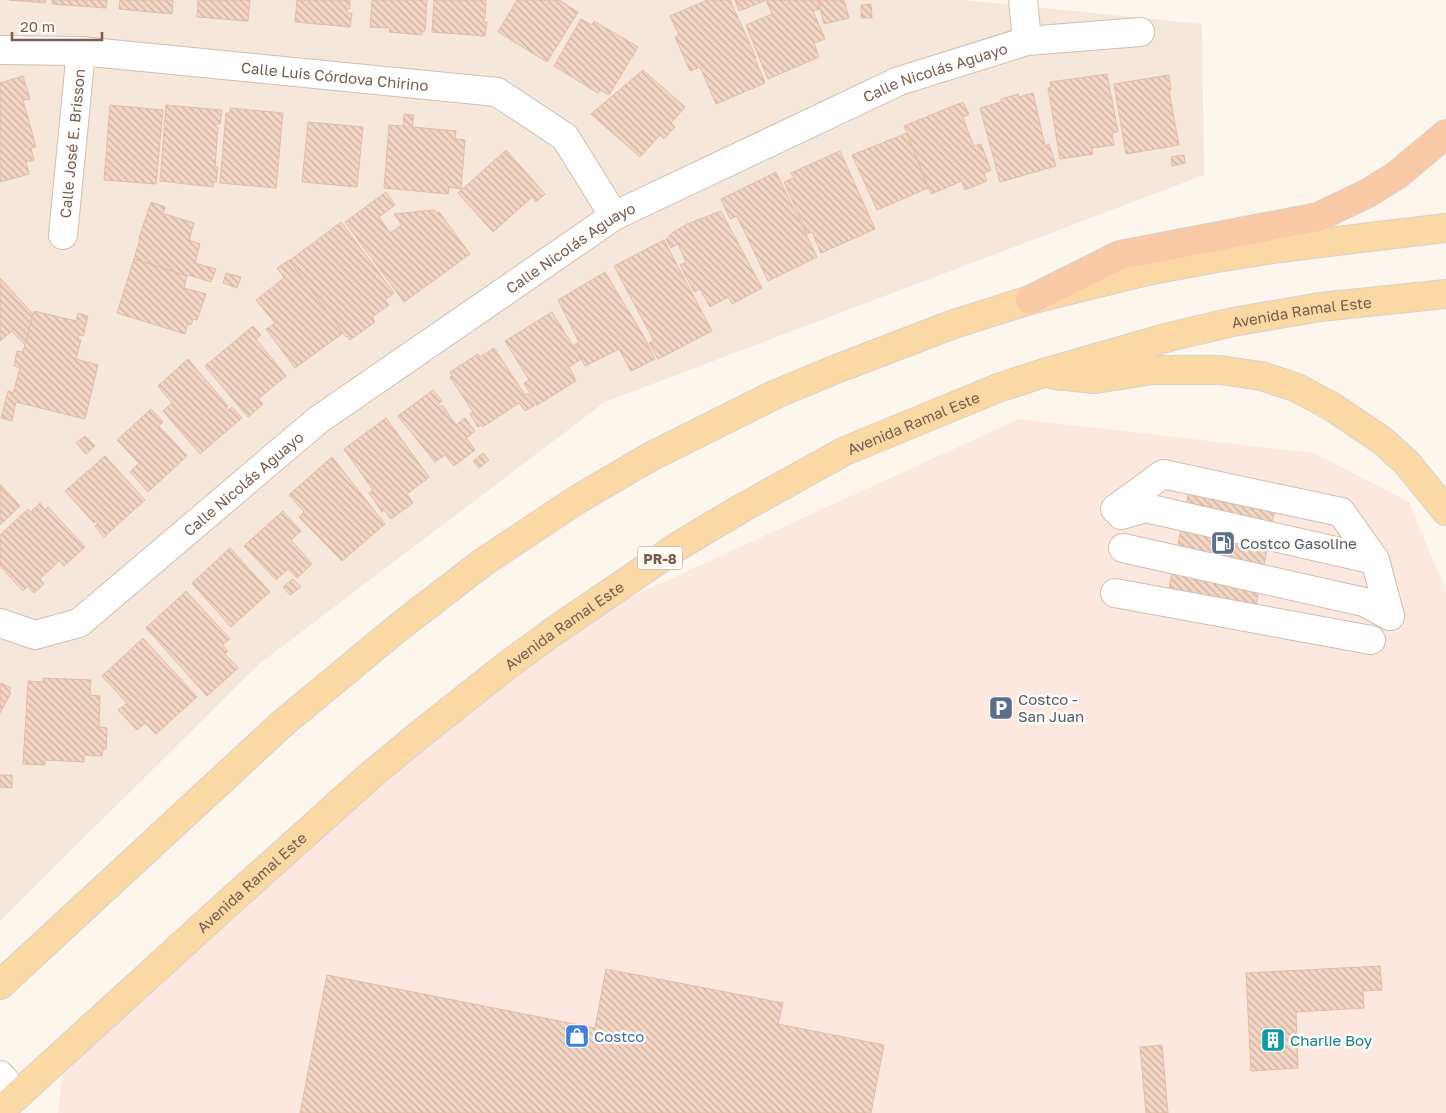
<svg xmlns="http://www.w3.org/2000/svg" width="1446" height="1113" viewBox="0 0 1446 1113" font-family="'Golos Text',sans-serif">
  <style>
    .residential { fill: #f5e8da }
    .commercial { fill: #fde8e0 }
    .building { fill: url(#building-back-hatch); stroke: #e6bba3 }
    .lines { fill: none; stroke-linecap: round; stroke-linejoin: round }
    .minor-casing { stroke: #d1beb0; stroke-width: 30 }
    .tertiary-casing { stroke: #d1beb0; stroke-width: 30 }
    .primary-casing { stroke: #dad1cd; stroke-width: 30 }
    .trunk-casing { stroke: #dad1cd; stroke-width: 30 }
    .minor { stroke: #fff; stroke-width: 28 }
    .tertiary { stroke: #fff; stroke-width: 28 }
    .primary { stroke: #fbd9a5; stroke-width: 28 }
    .trunk { stroke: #f9c8a4; stroke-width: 28 }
    .labels { text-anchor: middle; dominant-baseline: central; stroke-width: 5; stroke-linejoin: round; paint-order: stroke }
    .shield { fill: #fffaf3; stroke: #a28b7f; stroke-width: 1 }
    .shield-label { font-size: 14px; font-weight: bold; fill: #7a5c4d }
    .street-label { font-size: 15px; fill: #7a5c4d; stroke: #fffaf3 }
    .service-label { font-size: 15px; fill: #4e5e75; stroke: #fffaf3; text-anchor: start }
    .shop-label { font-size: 15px; fill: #366cbe; stroke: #fffaf3; text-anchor: start }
    .culture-label { font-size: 15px; fill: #0d838f; stroke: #fffaf3; text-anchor: start }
  </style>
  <defs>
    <pattern id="building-back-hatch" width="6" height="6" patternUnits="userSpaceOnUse" patternTransform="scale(1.25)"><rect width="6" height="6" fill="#f3d5c3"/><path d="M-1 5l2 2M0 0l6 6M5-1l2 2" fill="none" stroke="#cab0a1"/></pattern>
  </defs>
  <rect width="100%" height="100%" fill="#fdf6ec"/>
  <path class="residential" d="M0 0H963L1202 24 1204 175 605 402 259 664 0 921Z"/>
  <path class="commercial" d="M1019 419 1314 453 1409 502 1446 591V1113H58L65 1051 550 634Z"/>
  <g class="building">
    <path d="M9 0H45V3Z"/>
    <path d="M52 0H107L106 8 52 4Z"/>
    <path d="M120 0H173L172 14 119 9Z"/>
    <path d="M198 0H250L248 21 197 17Z"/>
    <path d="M297 0H350V9H347V13H352L350 27 295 22Z"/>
    <path d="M372 0H427L425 31H422V35L389 32 390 28 370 27Z"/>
    <path d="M434 0H486L485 18 483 22H487L485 36 432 32Z"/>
    <path d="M517 0H559L578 12 547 62 498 32Z"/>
    <path d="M707 0H730L756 58 755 59 765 83 716 104 700 67 690 71 675 37 679 35 670 16Z"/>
    <path d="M735 0H765V1L739 11Z"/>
    <path d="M766 0H818L820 9 813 11 825 39 814 43 819 57 768 79 746 25 772 14Z"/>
    <path d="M818 0H844L849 18 824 24Z"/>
    <path d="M871 4 872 18H861V5Z"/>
    <path d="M581 19 592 25 594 21 638 47 609 95 600 90 598 93 554 66Z"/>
    <path d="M643 70 685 107 671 123 675 127 664 139 660 135 640 157 591 114Z"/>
    <path d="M1107 74 1118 132 1112 133 1114 145 1092 148 1093 154 1060 159 1048 88 1051 87 1050 82Z"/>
    <path d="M1169 75 1171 90 1169 91 1179 145 1126 154 1114 84Z"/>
    <path d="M23 76 30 99 23 100 36 147 31 148 34 160 26 162 29 174 0 182V83Z"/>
    <path d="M1033 93 1045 146 1049 144 1056 166 1000 182 980 108 1001 102V99L1018 94 1019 97Z"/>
    <path d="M963 102 969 114 963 117 967 129 974 146 981 144 991 170 984 173 987 181 965 190 962 181 931 194 904 126Z"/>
    <path d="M110 105 163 110 156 184 104 180Z"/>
    <path d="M166 105 222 110 220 124H216V127H218L215 167H218L216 182H213V187L160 181Z"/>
    <path d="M230 108 283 113 276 188 220 183 226 113H230Z"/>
    <path d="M404 114 414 115 412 127 456 131 455 139 465 140 461 189 449 187 448 194 384 188 389 125 403 126Z"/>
    <path d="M308 122 363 127 357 187 302 182Z"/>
    <path d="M907 133 928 188 877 210 852 155Z"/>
    <path d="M506 150 545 194 536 202 532 197 493 232 458 193Z"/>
    <path d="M840 151 875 229 821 253 812 232 807 234 784 182 794 178 791 173Z"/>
    <path d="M1184 155 1185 163 1172 166 1171 157Z"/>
    <path d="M776 172 817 257 768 281 737 216 730 219 721 199Z"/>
    <path d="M386 192 395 205 379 217 390 233 402 225 394 214 434 210 437 213 439 212 470 254 404 302 345 222Z"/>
    <path d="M151 202 165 207 162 216 165 214 194 223 189 240 200 244 195 263 216 269 211 282 189 275 187 276 134 259 140 239 139 238Z"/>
    <path d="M721 211 762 288 732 304 728 297 710 307 700 289 694 292 680 265 686 262 678 244 671 248 666 239 672 233 687 224Z"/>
    <path d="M341 222 394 293 385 300 389 305 372 317 375 322 350 340 347 336 346 337 289 261Z"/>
    <path d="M664 240 712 331 658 359 649 343 654 341 614 266Z"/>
    <path d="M134 259 187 276 184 288 206 294 197 320 193 319 191 325 188 324 185 334 117 313Z"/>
    <path d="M289 260 343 333 295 368 266 329 275 323 256 300 284 278 277 268Z"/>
    <path d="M605 272 643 335 655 359 631 371 619 349 585 366 574 345 579 342 558 300Z"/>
    <path d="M226 273 241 277 237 288 223 283Z"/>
    <path d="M0 278 33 314 25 345 12 331 0 341Z"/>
    <path d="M34 311 76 321 78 313 88 316 83 336 79 335 78 339 81 340 76 359 98 365 85 419 16 402 12 421 1 418 8 391 13 393 20 368 14 366 17 351 23 352Z"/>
    <path d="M552 312 581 359 569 367 576 381 537 405 524 383 529 380 505 341Z"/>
    <path d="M253 326 261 335 256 339 286 376 258 399 263 404 248 417 205 366Z"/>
    <path d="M494 348 525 395 528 393 535 405 525 411 519 403 483 427 481 425 478 427 470 414 473 412 450 377 452 376 450 372 478 354 480 357Z"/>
    <path d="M188 359 228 406 226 408 228 410 232 407 242 418 200 454 163 411 172 403 158 386Z"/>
    <path d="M433 390 442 401 438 404 440 407 442 405 456 425 465 418 475 431 466 438 475 450 454 466 445 455 435 462 398 416Z"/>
    <path d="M151 409 163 422 159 426 187 456 148 492 130 472 139 463 117 440Z"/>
    <path d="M386 418 429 477 407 494 413 503 391 519 384 510 382 512 369 493 373 490 344 449Z"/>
    <path d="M85 436 95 446 86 454 76 443Z"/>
    <path d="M483 453 489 460 479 468 473 461Z"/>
    <path d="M105 456 145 500 104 537 95 526 98 523 96 521 94 523 65 491Z"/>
    <path d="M332 457 385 524 342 561 299 517 304 512 289 495Z"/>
    <path d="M1192 476 1278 493 1255 611 1168 593Z"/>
    <path d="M0 484 20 506 0 525Z"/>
    <path d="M40 503 45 510 48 507 85 547 64 566 59 561 40 579 44 584 34 593 28 586 23 591 0 566V535L28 509 31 512Z"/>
    <path d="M283 511 301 531 291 540 312 564 297 578 288 569 276 580 244 546Z"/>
    <path d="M230 548 270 592 231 627 192 583Z"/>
    <path d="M293 579 301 587 290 595 283 587Z"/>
    <path d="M186 591 230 639 222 645 228 651 225 654 238 668 207 696 146 628Z"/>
    <path d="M143 638 197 697 156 734 145 723 137 730 118 710 127 703 102 676Z"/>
    <path d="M43 678 91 680 90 695 100 696 99 727 107 728 106 749H103L102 756 84 755V762L45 760V765L23 764 28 681 43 682Z"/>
    <path d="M1 683 11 688 9 691 11 693 0 713V686Z"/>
    <path d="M0 775H12V788L0 787Z"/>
    <path d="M1380 966 1382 990 1363 991 1364 1008 1296 1012 1298 1068 1251 1071 1246 973Z"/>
    <path d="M606 969 783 1003 778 1024 884 1045 871 1113H300L327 975 595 1028Z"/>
    <path d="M1162 1045 1168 1113H1146L1140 1047Z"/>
  </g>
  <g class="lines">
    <defs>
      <g id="minor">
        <path d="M1023 0 1027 41"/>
        <path id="s1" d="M0 50 81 51 497 92 565 137 614 216"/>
        <path id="s2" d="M63 235 81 51"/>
        <path d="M1115 509 1163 474 1341 512 1375 560"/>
        <path d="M1121 515 1146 508 1375 560 1390 616"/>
        <path d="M1123 548 1364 602 1390 616"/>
        <path d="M1115 593 1371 640"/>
        <path id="s3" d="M0 623 35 635 79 623 318 420 614 216 899 81 1027 41 1140 32"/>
      </g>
      <path id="tertiary" d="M0 1075 18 1095"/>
      <g id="primary">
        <path d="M1055 375 1095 379 1153 370H1220L1261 376 1295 387 1331 406 1383 441 1407 463 1446 511"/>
        <path d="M0 985 283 723 399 627 482 563 575 501 650 457 776 394 839 368 954 324 1030 300 1147 271 1211 259 1279 248 1446 228"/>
        <path id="s4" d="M0 1111 227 904 372 774 418 736 505 667 550 634 680 545 742 508 845 451 998 388 1044 373 1169 337 1233 322 1320 307 1446 294"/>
      </g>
      <path id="trunk" d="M1030 300 1120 255 1318 217 1368 193 1397 175 1446 134"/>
    </defs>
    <use href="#minor" class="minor-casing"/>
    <use href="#tertiary" class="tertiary-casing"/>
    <use href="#primary" class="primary-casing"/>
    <use href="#trunk" class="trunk-casing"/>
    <use href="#minor" class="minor"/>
    <use href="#tertiary" class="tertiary"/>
    <use href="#primary" class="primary"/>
    <use href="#trunk" class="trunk"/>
  </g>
  <defs>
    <symbol id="fuel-square" viewBox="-11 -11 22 22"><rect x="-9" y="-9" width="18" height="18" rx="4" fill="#5c6f8a" stroke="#fffaf3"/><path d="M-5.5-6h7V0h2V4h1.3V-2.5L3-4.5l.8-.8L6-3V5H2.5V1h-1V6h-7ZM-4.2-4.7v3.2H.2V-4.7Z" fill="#fff"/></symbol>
    <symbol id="parking-square" viewBox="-11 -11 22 22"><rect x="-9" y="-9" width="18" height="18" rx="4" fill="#5c6f8a" stroke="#fffaf3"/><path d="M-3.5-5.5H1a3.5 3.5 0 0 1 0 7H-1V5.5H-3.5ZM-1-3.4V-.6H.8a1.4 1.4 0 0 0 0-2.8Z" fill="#fff"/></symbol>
    <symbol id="shop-square" viewBox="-11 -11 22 22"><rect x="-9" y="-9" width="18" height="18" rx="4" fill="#3f7fe0" stroke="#fffaf3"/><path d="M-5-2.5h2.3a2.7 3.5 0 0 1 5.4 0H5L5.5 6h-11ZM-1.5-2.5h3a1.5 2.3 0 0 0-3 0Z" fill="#fff"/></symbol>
    <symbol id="building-square" viewBox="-11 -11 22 22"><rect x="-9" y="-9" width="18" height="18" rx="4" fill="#0f9aa8" stroke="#fffaf3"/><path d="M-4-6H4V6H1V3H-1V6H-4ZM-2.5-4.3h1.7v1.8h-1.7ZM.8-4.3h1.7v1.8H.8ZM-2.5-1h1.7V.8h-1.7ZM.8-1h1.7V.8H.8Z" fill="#fff"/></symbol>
  </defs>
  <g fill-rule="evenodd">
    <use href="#fuel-square" x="1209" y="529" width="28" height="28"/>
    <use href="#parking-square" x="987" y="694" width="28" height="28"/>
    <use href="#shop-square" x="563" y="1022" width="28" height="28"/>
    <use href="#building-square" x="1259" y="1026" width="28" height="28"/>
  </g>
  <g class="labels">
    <rect class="shield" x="637.5" y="546.5" width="45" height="23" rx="4"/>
    <g class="shield-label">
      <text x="660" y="558">PR-8</text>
    </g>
    <g class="street-label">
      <text stroke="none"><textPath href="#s3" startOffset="1108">Calle Nicolás Aguayo</textPath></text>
      <text stroke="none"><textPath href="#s1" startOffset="336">Calle Luis Córdova Chirino</textPath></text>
      <text stroke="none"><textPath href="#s2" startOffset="92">Calle José E. Brisson</textPath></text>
      <text stroke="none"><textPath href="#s3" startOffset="702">Calle Nicolás Aguayo</textPath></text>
      <text stroke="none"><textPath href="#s4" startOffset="1555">Avenida Ramal Este</textPath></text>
      <text stroke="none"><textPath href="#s4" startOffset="1150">Avenida Ramal Este</textPath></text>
      <text stroke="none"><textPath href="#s3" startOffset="298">Calle Nicolás Aguayo</textPath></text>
      <text stroke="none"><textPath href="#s4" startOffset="745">Avenida Ramal Este</textPath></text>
      <text stroke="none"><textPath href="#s4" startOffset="340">Avenida Ramal Este</textPath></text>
    </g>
    <g class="service-label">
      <text x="1240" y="543">Costco Gasoline</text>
      <text x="1018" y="699">Costco -<tspan x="1018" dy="17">San Juan</tspan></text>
    </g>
    <g class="shop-label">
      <text x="594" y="1036">Costco</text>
    </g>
    <g class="culture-label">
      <text x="1290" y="1040">Charlie Boy</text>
    </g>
  </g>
  <path d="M12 32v8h90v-8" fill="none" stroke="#7a5c4d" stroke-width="2.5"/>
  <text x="20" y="32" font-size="15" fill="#7a5c4d" stroke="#fffaf3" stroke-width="4" paint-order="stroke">20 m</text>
</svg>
